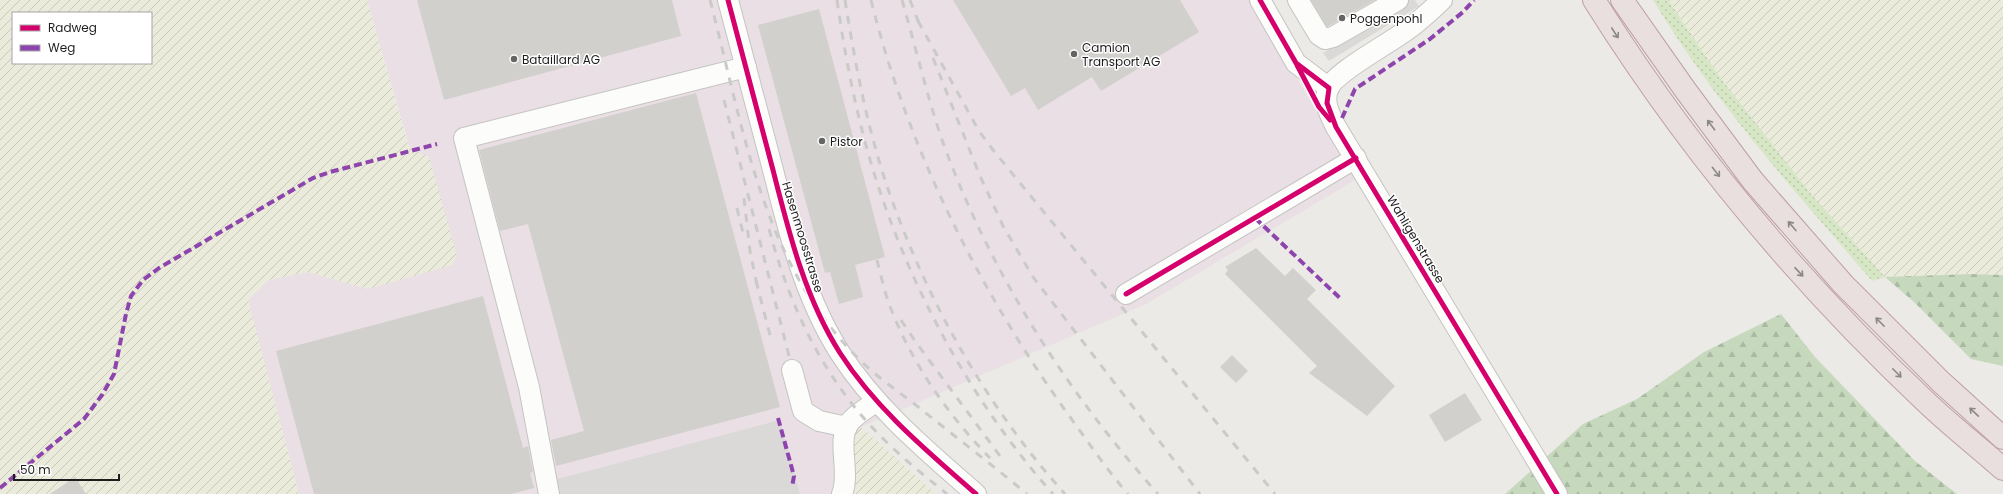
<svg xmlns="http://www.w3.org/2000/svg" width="2003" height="494" viewBox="0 0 2003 494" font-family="Poppins,sans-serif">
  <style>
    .industrial { fill: #e9dfe4 }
    .religious { fill: #dad9d7 }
    .farmland { fill: url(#farmland-furrows); fill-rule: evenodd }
    .grass { fill: url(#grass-dots) }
    .forest { fill: url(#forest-firs) }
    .building { fill: #d2d0cd }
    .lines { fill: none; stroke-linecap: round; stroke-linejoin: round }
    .minor-casing { stroke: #c4c4c2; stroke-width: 22 }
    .highway-casing { stroke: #bf9fa6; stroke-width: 24 }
    .minor { stroke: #fcfcfb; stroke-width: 20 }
    .highway { stroke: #e9dfdf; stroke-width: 22 }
    .rail { stroke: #cacac9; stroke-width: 3; stroke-dasharray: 8 8; stroke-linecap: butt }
    .quiet { stroke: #8e44ad; stroke-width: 4; stroke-dasharray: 8 4; stroke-linecap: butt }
    .cycleway-casing { stroke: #fff; stroke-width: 8 }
    .cycleway { stroke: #d6006c; stroke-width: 5 }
    .oneway { stroke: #8d8888 }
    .poi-dot { fill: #656563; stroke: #fff; stroke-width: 1.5 }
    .labels { text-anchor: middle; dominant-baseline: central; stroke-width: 3; stroke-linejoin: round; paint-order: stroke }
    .poi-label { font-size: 12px; fill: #1d1d1d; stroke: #fff; text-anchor: start }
    .street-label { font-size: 12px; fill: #1d1d1d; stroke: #fff }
  </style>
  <defs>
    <pattern id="farmland-furrows" width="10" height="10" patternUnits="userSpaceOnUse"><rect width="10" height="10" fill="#eaebda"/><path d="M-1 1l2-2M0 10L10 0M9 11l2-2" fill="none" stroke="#c8c9bb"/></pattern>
    <pattern id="grass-dots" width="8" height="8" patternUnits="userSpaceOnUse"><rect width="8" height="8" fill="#d7e7c6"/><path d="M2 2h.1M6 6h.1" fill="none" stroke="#b8c6aa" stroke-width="1.8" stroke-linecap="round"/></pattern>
    <pattern id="forest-firs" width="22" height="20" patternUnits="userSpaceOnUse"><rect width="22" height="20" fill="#c6d9bd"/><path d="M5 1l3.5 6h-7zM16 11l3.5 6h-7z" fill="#aabaa2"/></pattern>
  </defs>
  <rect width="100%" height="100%" fill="#eceae6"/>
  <path class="industrial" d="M367 0H1250L1357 179 1146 304 861 427 852 438 854 481 853 494H299L248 300 268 280 308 272 368 289 410 148Z"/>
  <g class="religious">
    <path d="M1410 0H1415L1419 6 1329 61 1323 53Z"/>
    <path d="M780 420 800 494H558L554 480Z"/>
  </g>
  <g class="farmland">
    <path d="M0 0H367L409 148 429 157 457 256 452 265 368 289 308 272 268 280 248 300 299 494H0ZM13 13H151V63H13Z"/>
    <path d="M1668 0H2003V275L1971 274 1885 277 1811 194 1719 76Z"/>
    <path d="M861 427 936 494H853L854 481 852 438Z"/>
  </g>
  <path class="grass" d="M1653 0H1668L1719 76 1811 194 1885 277 1872 281C1795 191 1714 102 1653 0Z"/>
  <g class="forest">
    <path d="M1971 274 2003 275V366L1971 359 1914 302 1885 277Z"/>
    <path d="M1781 314 1815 357 1915 461 1957 494H1505L1583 424 1637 399 1704 352Z"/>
  </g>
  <g class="building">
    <path d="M417 0H672L681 36 444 100Z"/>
    <path d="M953 0H1180L1199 32 1101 91 1092 77 1038 110 1025 88 1011 96Z"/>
    <path d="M1311 0H1375L1327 27Z"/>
    <path d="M819 9 885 257 855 265 863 297 839 304 830 272 825 273 758 25Z"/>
    <path d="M696 93 780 407 556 466 551 440 584 431 528 224 500 231 479 150Z"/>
    <path d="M1256 248 1285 276 1293 268 1316 290 1307 299 1395 386 1367 416 1309 373 1317 366 1225 274 1228 270 1225 267Z"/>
    <path d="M483 296 523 448 528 446 533 472 530 473 534 488 511 494H314L276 351Z"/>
    <path d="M1232 355 1248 371 1236 383 1220 367Z"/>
    <path d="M1465 393 1482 420 1445 442 1429 415Z"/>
    <path d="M75 477 86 494H50Z"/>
  </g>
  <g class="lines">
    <defs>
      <g id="minor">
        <path d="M728 0C743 57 758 113 773 170 789 233 805 298 840 353 876 409 927 451 976 494"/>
        <path d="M1260 0 1296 63 1329 88"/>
        <path d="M1298 0 1319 35 1325 39 1333 37 1398 0"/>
        <path d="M1442 0C1430 11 1418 23 1404 32 1388 44 1334 73 1328 89 1323 103 1330 115 1336 127L1557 494"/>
        <path d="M1126 294 1356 158"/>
        <path d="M792 370 803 411 819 421 847 427"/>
        <path d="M549 494 529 387 464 138 746 67"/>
        <path d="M842 494C851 473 836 441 849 423 856 414 868 408 876 401"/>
      </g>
      <g id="highway">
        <path d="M1594 0C1686 147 1799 282 1925 401 1950 425 1977 446 2003 469"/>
        <path d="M1622 0 1686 91 1753 181 1843 284 1941 382 2003 438"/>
      </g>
    </defs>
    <use href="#minor" class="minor-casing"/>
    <use href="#highway" class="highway-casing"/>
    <use href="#minor" class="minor"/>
    <use href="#highway" class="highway"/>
    <g class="rail">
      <path d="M710 0C744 129 762 267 864 364 880 379 899 392 917 406 953 435 991 464 1027 494"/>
      <path d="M837 0C847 70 861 139 885 206 922 310 980 412 1053 494"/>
      <path d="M845 0C856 69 869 138 893 203 931 308 990 411 1065 494"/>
      <path d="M871 0C908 150 980 292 1070 417 1089 443 1107 470 1128 494"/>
      <path d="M902 0C915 45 926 92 941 137 988 269 1065 390 1158 494"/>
      <path d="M910 0 920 26"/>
      <path d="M918 21 979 131 993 150 1275 494"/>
      <path d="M933 58 980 176 1003 226 1033 277 1200 494"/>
      <path d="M724 100 790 360"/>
      <path d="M744 198 750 251 757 285"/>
      <path d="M737 208 743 233"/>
      <path d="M769 229C792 315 829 390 896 451 912 466 930 480 947 494"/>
      <path d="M877 260C881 276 885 294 891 309 913 365 948 415 990 458"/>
      <path d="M756 281 772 343"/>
      <path d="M901 320 915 341 1000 456"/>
    </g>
    <g class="quiet">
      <path d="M1342 118 1355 89 1430 39 1463 12 1474 0"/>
      <path d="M1255 218 1342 300"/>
      <path d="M778 418 794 476 792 487"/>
      <path d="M0 488 84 419 102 395 114 374 126 314 131 296 143 280 159 268 313 178 330 172 437 144"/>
    </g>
    <defs>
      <g id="cycleway">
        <path d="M728 0C743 57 758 113 773 170 789 233 805 298 840 353 876 409 927 451 976 494"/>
        <path d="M1260 0 1296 63 1329 88 1327 103 1336 127 1557 494"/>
        <path d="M1297 65 1319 107 1330 120"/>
        <path d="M1126 294 1356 158"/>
      </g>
    </defs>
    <use href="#cycleway" class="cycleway-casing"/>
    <use href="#cycleway" class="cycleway"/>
  </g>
  <defs><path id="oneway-shaft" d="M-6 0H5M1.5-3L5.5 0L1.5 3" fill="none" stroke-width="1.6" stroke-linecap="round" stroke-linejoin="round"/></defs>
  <g class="oneway">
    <use href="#oneway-shaft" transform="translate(1615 33) rotate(57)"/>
    <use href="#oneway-shaft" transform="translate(1711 125) rotate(-127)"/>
    <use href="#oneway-shaft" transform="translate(1716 172) rotate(52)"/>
    <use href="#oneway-shaft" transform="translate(1792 226) rotate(-131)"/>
    <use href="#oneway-shaft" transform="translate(1799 272) rotate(47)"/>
    <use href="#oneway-shaft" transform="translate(1880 322) rotate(-135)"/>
    <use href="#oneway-shaft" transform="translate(1897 373) rotate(45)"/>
    <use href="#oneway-shaft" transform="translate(1974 412) rotate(-137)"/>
  </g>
  <g class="poi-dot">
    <circle cx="1342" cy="18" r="4"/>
    <circle cx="1074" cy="54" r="4"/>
    <circle cx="514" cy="59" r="4"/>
    <circle cx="822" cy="141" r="4"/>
  </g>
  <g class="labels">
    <g class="poi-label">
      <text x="1350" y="18">Poggenpohl</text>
      <text x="1082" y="47">Camion<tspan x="1082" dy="14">Transport AG</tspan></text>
      <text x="522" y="59">Bataillard AG</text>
      <text x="830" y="141">Pistor</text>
    </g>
    <g class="street-label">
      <text transform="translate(803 237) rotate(73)">Hasenmoosstrasse</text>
      <text transform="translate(1416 239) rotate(59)">Wahligenstrasse</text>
    </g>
  </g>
  <rect x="12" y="12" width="140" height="52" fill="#ffffff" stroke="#a5a5a5"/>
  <rect x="20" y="25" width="20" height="6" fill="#d6006c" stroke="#a5a5a5"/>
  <text x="48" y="32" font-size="12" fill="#1d1d1d">Radweg</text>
  <rect x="20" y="45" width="20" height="6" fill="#8e44ad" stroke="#a5a5a5"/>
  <text x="48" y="52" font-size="12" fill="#1d1d1d">Weg</text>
  <path d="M14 474v6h105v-6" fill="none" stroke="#1d1d1d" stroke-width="2"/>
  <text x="20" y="474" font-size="12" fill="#1d1d1d" stroke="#ffffff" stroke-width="3" paint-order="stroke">50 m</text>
</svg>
